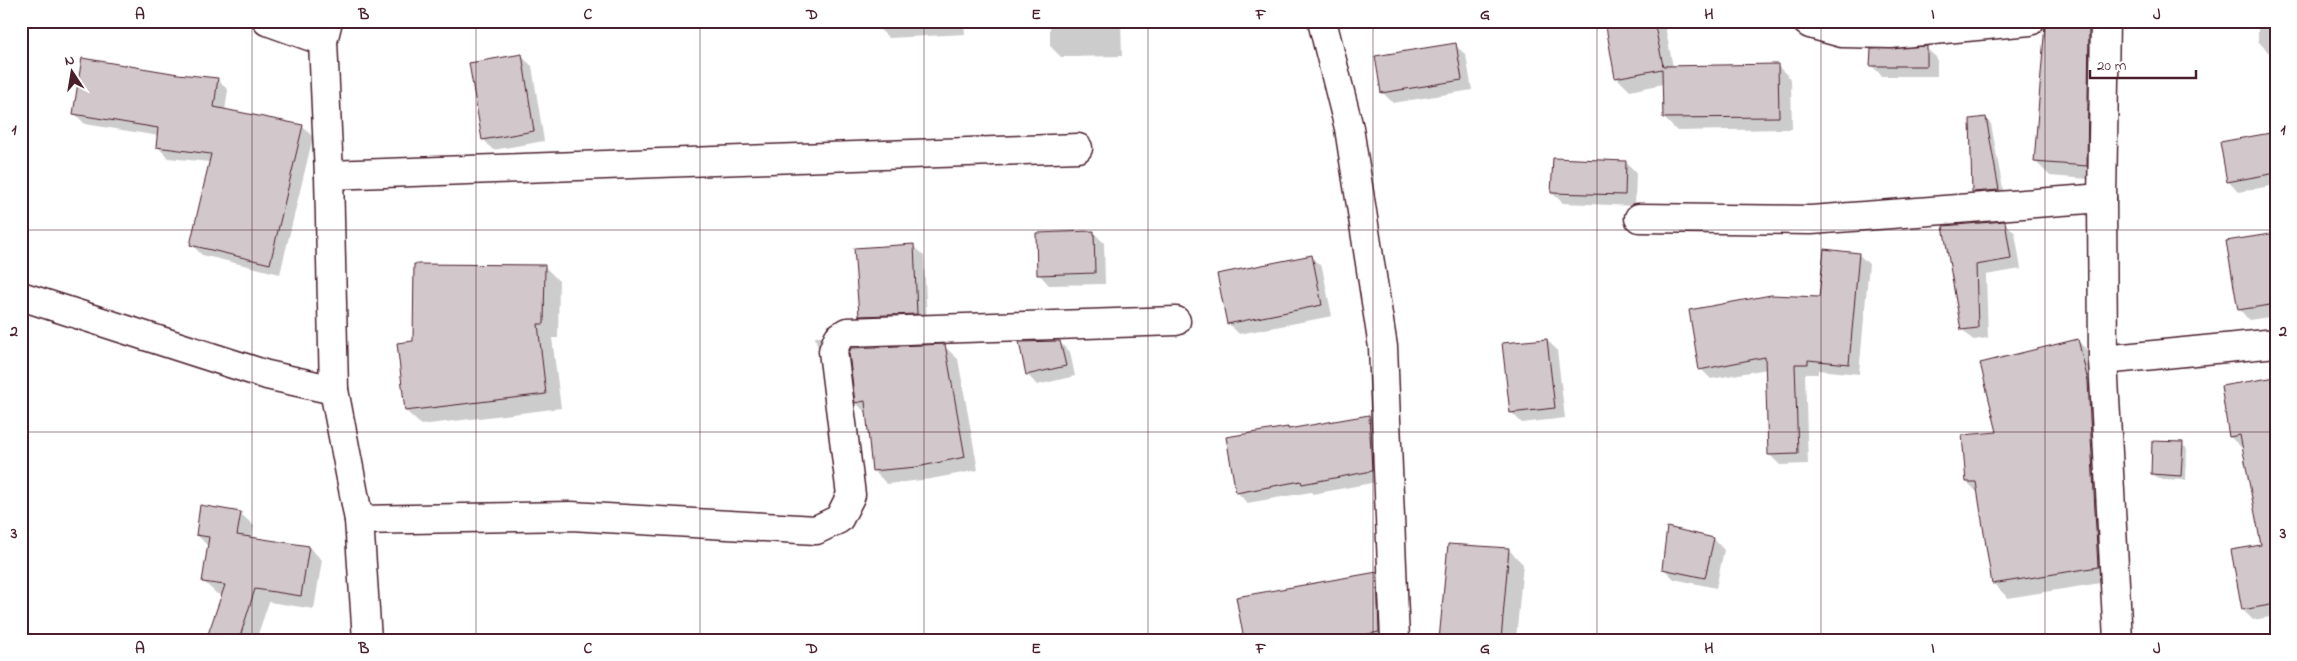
<svg xmlns="http://www.w3.org/2000/svg" width="2297" height="661" viewBox="0 0 2297 661" font-family="'Indie Flower',sans-serif">
  <style>
    .shadow { fill: #0003 }
    .building { fill: #d2c7cb; stroke: #4a1f2b }
    .lines { fill: none; stroke-linecap: round; stroke-linejoin: round }
    .street-casing { stroke: #4a1f2b; stroke-width: 31 }
    .street { stroke: #fff; stroke-width: 28 }
    .grid { fill: none; stroke: #4a1f2b; stroke-width: 1; stroke-opacity: 0.55 }
    .neatline { fill: none; stroke: #4a1f2b; stroke-width: 2 }
    .grid-label { font-size: 16px; text-anchor: middle; font-weight: bold; fill: #4a1f2b }
  </style>
  <rect width="100%" height="100%" fill="#fff"/>
  <filter id="ink" filterUnits="userSpaceOnUse"><feTurbulence type="fractalNoise" baseFrequency=".02" numOctaves="2"/><feDisplacementMap in="SourceGraphic" scale="10" xChannelSelector="R" yChannelSelector="G"/><feConvolveMatrix kernelMatrix="1 2 1 2 8 2 1 2 1" color-interpolation-filters="sRGB"/></filter>
  <g filter="url(#ink)">
    <g class="shadow">
      <path d="M878 21H964L965 34 889 38 878 28Z"/>
      <path d="M1050 21H1121L1122 56 1061 57 1050 46Z"/>
      <path d="M1606 21H1664L1673 67 1778 66 1791 79 1792 129 1677 131 1664 118 1663 84 1630 91 1616 77Z"/>
      <path d="M2258 21H2276V52H2268L2258 41Z"/>
      <path d="M2089 29 2104 44 2101 180 2050 176 2035 161Z"/>
      <path d="M1455 45 1466 55 1472 90 1393 103 1382 92Z"/>
      <path d="M1926 48 1937 58V76H1882L1872 66Z"/>
      <path d="M521 56 532 66 544 141 493 150 483 139Z"/>
      <path d="M178 75 217 79 228 90 225 111 302 126 313 137 280 274 202 255 191 244 210 162 168 158 158 147 159 136 85 124 74 113Z"/>
      <path d="M1986 118 1991 124 2004 195 1978 197 1973 192Z"/>
      <path d="M2276 133V185L2238 192 2228 181Z"/>
      <path d="M1625 162 1636 172 1635 206 1563 203 1552 193Z"/>
      <path d="M2004 222 2015 233 2021 269 1986 275 1988 338 1973 340 1962 329 1944 227Z"/>
      <path d="M1093 232 1104 243 1105 284 1049 285 1039 274Z"/>
      <path d="M2276 235V316L2249 320 2239 309Z"/>
      <path d="M913 246 924 256 927 324 871 326 860 315Z"/>
      <path d="M1858 254 1869 264 1859 374 1818 370V374H1805L1808 464 1780 465 1770 455 1767 369 1711 379 1701 369 1820 298Z"/>
      <path d="M1311 257 1322 267 1332 316 1239 334 1228 323Z"/>
      <path d="M544 266 559 281 558 338H552L561 408 421 425 406 411 414 342Z"/>
      <path d="M822 336 833 346 828 362 819 352 815 337Z"/>
      <path d="M1547 340 1557 350 1565 418 1522 423 1511 412Z"/>
      <path d="M2077 340 2092 355 2113 581 2008 598 1993 583 1979 494 1967 482 1999 433Z"/>
      <path d="M1059 342 1070 352 1075 376 1037 385 1027 374Z"/>
      <path d="M944 346 958 359 978 470 931 479 887 484 874 471 867 414 856 403 850 353Z"/>
      <path d="M2276 379V616L2253 620 2243 610 2263 546 2244 447H2241L2230 437Z"/>
      <path d="M1369 416 1380 426 1382 481 1313 494 1311 492 1247 503 1237 492 1287 428 1290 430Z"/>
      <path d="M2182 444 2187 449 2186 480 2158 479 2152 474Z"/>
      <path d="M240 513 254 526 252 538 309 547 322 560 314 609 269 602 256 640H207L223 595 217 594 203 581 208 546 197 535Z"/>
      <path d="M1714 539 1724 550 1716 588 1674 579 1663 568Z"/>
      <path d="M1509 550 1523 564 1516 640H1441Z"/>
      <path d="M1376 574 1390 588 1393 640H1245Z"/>
    </g>
    <g class="building">
      <path d="M1605 21H1654L1663 66 1778 64 1779 117 1663 118 1662 69 1615 78Z"/>
      <path d="M2045 24 2089 28 2087 166 2034 162Z"/>
      <path d="M1456 43 1462 80 1381 93 1375 56Z"/>
      <path d="M1927 46V66H1870L1871 49Z"/>
      <path d="M522 54 534 131 482 140 469 63Z"/>
      <path d="M82 58 178 74 218 78 214 107 303 125 270 264 190 245 211 154 156 147 158 128 73 114Z"/>
      <path d="M1986 117 1999 190 1972 192 1970 119Z"/>
      <path d="M2276 132V173L2227 182 2220 142Z"/>
      <path d="M1553 158 1626 161 1625 195 1551 193Z"/>
      <path d="M2005 221 2011 259 1976 265 1978 328 1961 330 1943 226Z"/>
      <path d="M1094 231 1095 273 1037 275 1036 233Z"/>
      <path d="M2276 233V304L2238 310 2226 241Z"/>
      <path d="M914 244 917 314 859 316 854 248Z"/>
      <path d="M1824 249 1859 253 1849 364 1808 360V364H1795L1798 454 1768 455 1765 357 1699 370 1689 310 1771 295 1819 297Z"/>
      <path d="M1312 255 1322 305 1227 324 1217 274Z"/>
      <path d="M414 264 545 265 544 324H538L546 394 405 411 397 343 413 341Z"/>
      <path d="M1547 339 1555 408 1510 413 1502 343Z"/>
      <path d="M2078 339 2088 381 2098 567 1992 584 1976 482H1966L1962 435 1997 432 1980 363Z"/>
      <path d="M1060 341 1066 366 1026 375 1019 342Z"/>
      <path d="M945 344 965 457 917 467 872 471 865 401 855 403 849 353 851 348Z"/>
      <path d="M2276 377V604L2242 610 2231 550 2261 545 2240 435 2229 437 2221 386Z"/>
      <path d="M1369 415 1372 471 1302 484 1301 481 1236 493 1226 437 1288 427V429Z"/>
      <path d="M2152 441 2183 442 2181 476 2151 474Z"/>
      <path d="M200 505 241 512 237 535 309 546 301 596 255 589 239 640H206L225 585 202 582 209 537 196 535Z"/>
      <path d="M1667 527 1714 538 1705 578 1662 569Z"/>
      <path d="M1448 544 1509 548 1501 640H1439Z"/>
      <path d="M1377 572 1379 632 1336 640H1244L1236 597Z"/>
    </g>
    <g class="lines">
      <defs>
        <g id="street">
          <path d="M267 21 323 41"/>
          <path d="M328 21 323 41 329 175 334 390 359 520 367 640"/>
          <path d="M1322 21 1349 128 1383 347 1395 640"/>
          <path d="M1806 21 1810 24 1842 33 1891 34 2030 21"/>
          <path d="M2105 21 2102 198 2103 360 2118 640"/>
          <path d="M329 175 1078 148"/>
          <path d="M1639 218 1811 220 2102 198"/>
          <path d="M21 296 267 375 334 390"/>
          <path d="M2103 360 2276 343"/>
          <path d="M359 520 571 516 816 530 839 519 851 495 833 351 838 338 847 332 1176 321"/>
        </g>
      </defs>
      <use href="#street" class="street-casing"/>
      <use href="#street" class="street"/>
    </g>
  </g>
  <path class="grid" d="M252 21V640M476 21V640M700 21V640M924 21V640M1148 21V640M1373 21V640M1597 21V640M1821 21V640M2045 21V640M21 230H2276M21 432H2276"/>
  <rect width="2297" height="661" fill="none" stroke="#fff" stroke-width="55"/>
  <g transform="translate(72 72) rotate(348)" stroke="#ffffff" stroke-width="4" paint-order="stroke">
  <path d="M0-4L9 19L0 12L-9 19Z" fill="#4a1f2b"/>
  <text y="-8" font-size="14" font-weight="bold" text-anchor="middle" fill="#4a1f2b">N</text>
  </g>
  <path d="M2090 70v8h106v-8" fill="none" stroke="#4a1f2b" stroke-width="2.5"/>
  <text x="2097" y="70" font-size="15" fill="#4a1f2b" stroke="#ffffff" stroke-width="4" paint-order="stroke">20 m</text>
  <rect x="28" y="28" width="2242" height="606" class="neatline"/>
  <g class="grid-label">
    <text x="140" y="19">A</text>
    <text x="364" y="19">B</text>
    <text x="588" y="19">C</text>
    <text x="812" y="19">D</text>
    <text x="1036" y="19">E</text>
    <text x="1261" y="19">F</text>
    <text x="1485" y="19">G</text>
    <text x="1709" y="19">H</text>
    <text x="1933" y="19">I</text>
    <text x="2157" y="19">J</text>
    <text x="14" y="134">1</text>
    <text x="2283" y="134">1</text>
    <text x="14" y="336">2</text>
    <text x="2283" y="336">2</text>
    <text x="14" y="538">3</text>
    <text x="2283" y="538">3</text>
    <text x="140" y="653">A</text>
    <text x="364" y="653">B</text>
    <text x="588" y="653">C</text>
    <text x="812" y="653">D</text>
    <text x="1036" y="653">E</text>
    <text x="1261" y="653">F</text>
    <text x="1485" y="653">G</text>
    <text x="1709" y="653">H</text>
    <text x="1933" y="653">I</text>
    <text x="2157" y="653">J</text>
  </g>
</svg>
